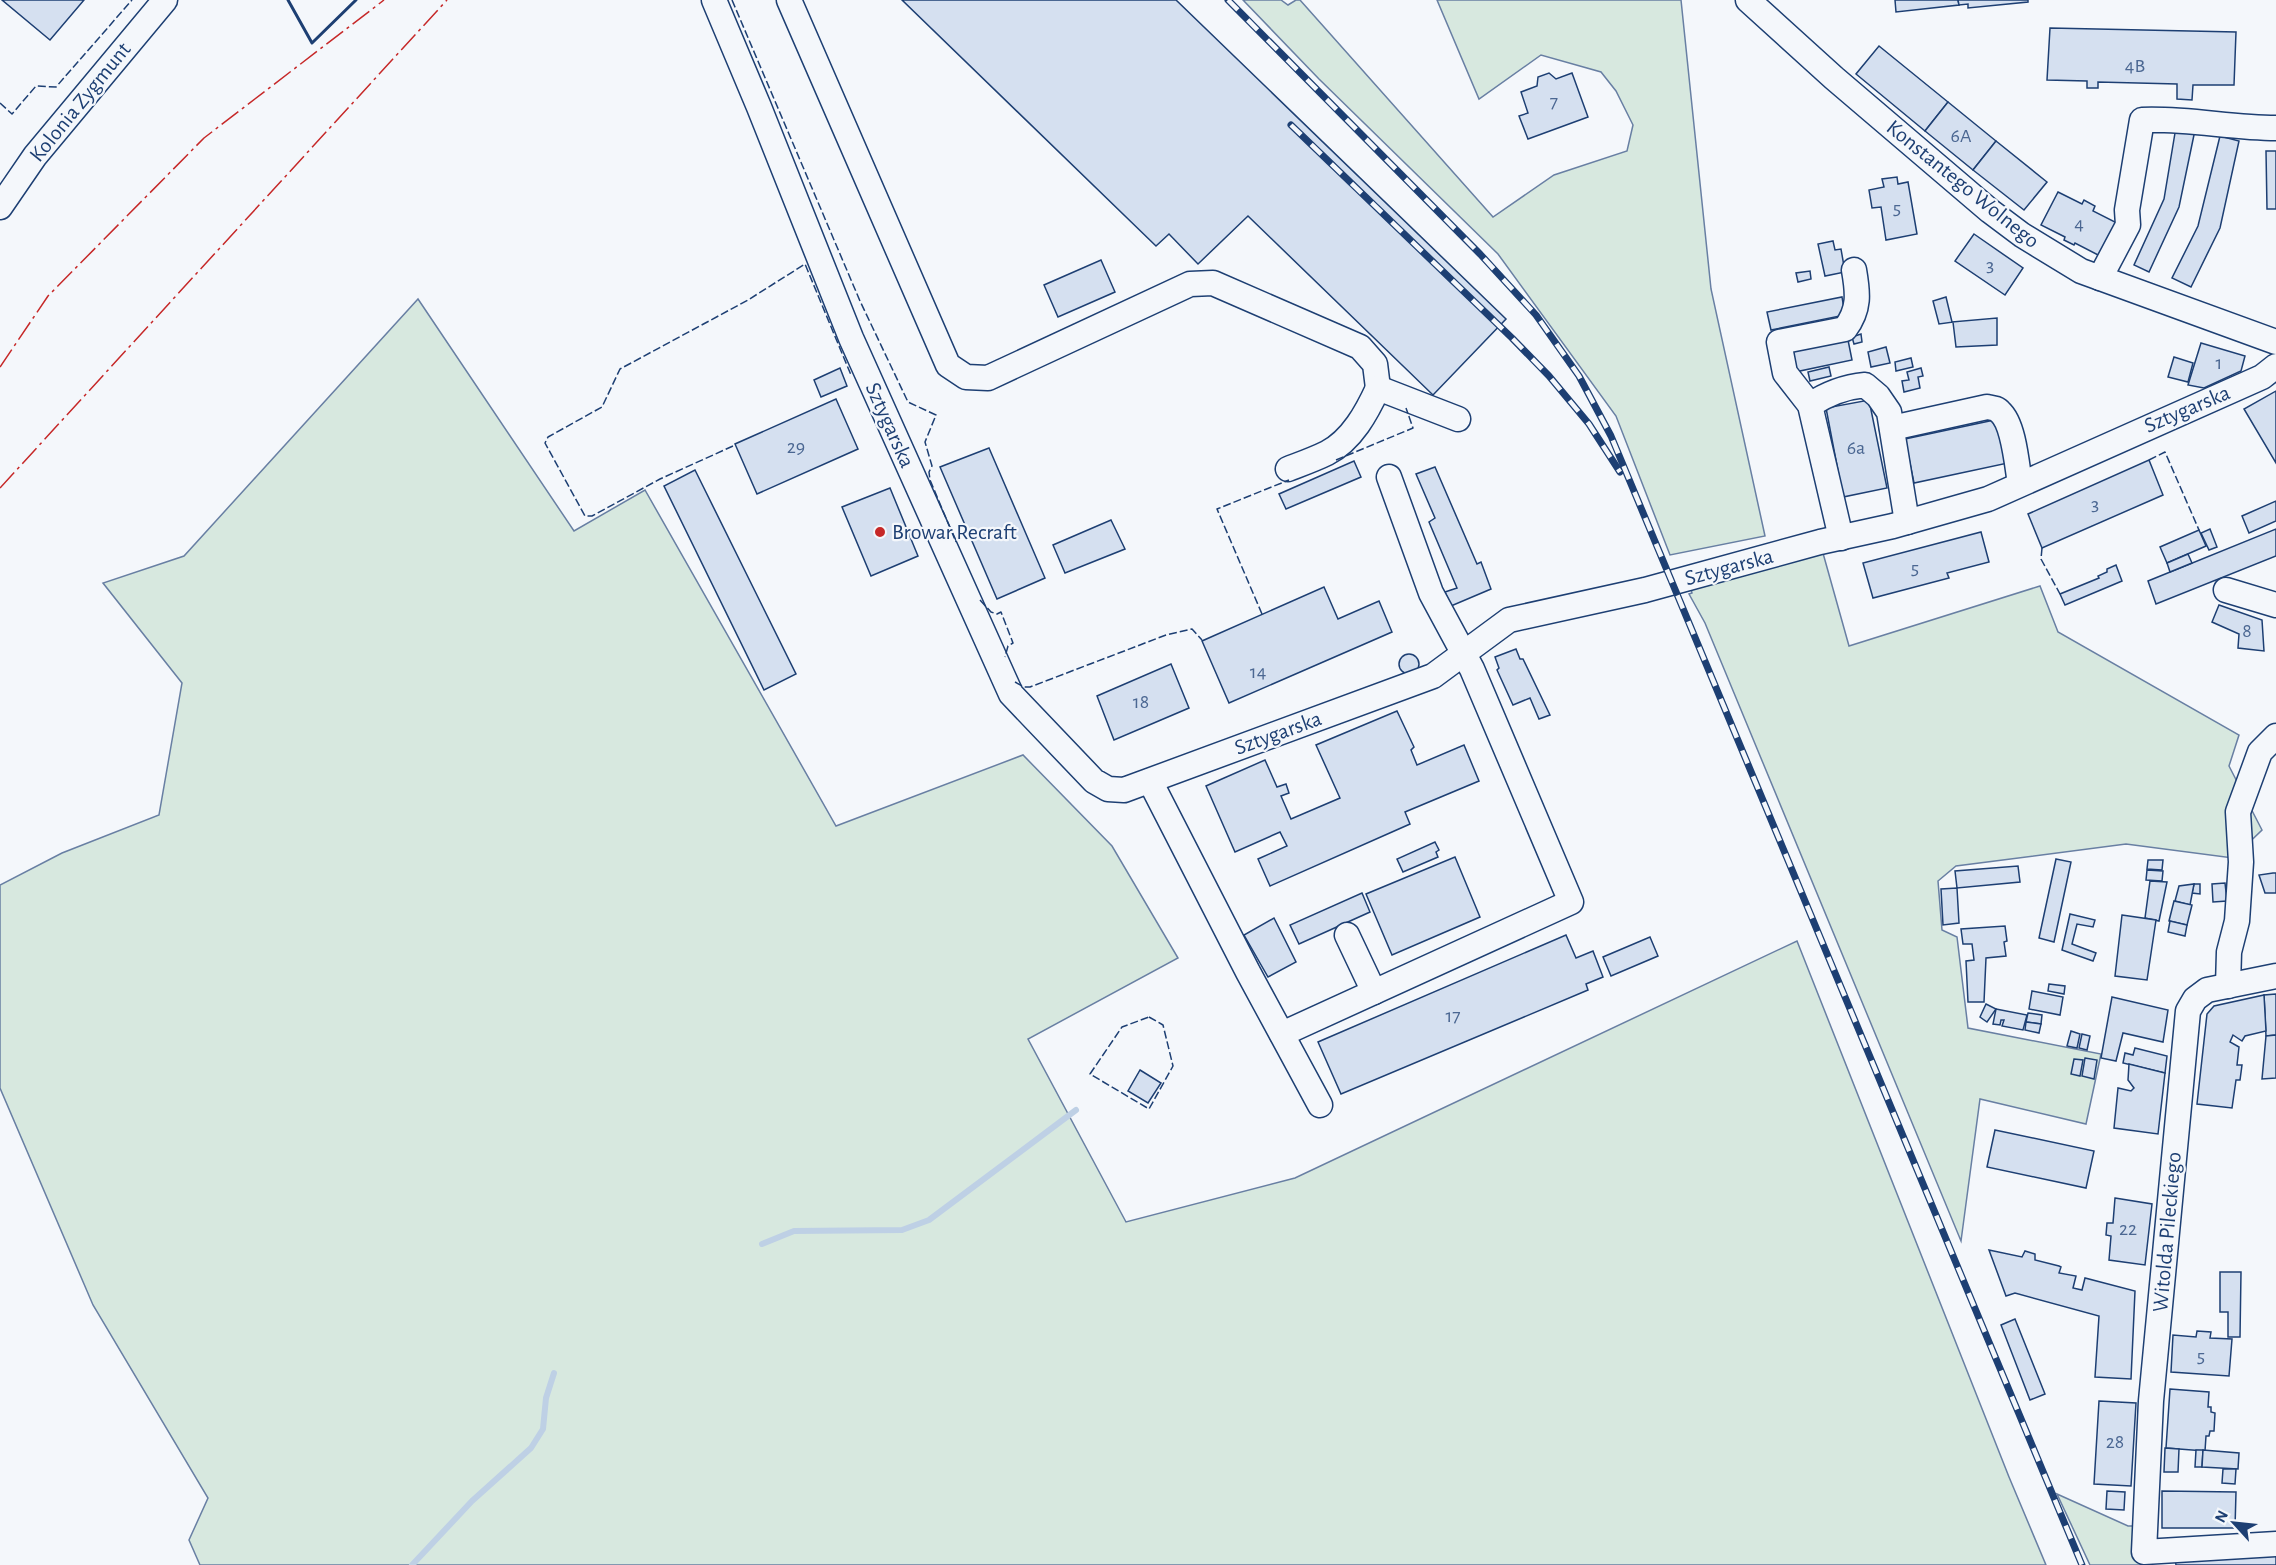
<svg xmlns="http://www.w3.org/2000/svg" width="2276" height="1565" viewBox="0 0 2276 1565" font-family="'Alegreya Sans',sans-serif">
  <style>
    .green { fill: #d7e8df; stroke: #687fa3; stroke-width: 1.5 }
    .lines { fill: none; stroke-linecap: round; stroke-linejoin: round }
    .stream { stroke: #bed0e5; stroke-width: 6 }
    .building { fill: #d5e0f0; stroke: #1d3f73; stroke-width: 1.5 }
    .minor-casing { stroke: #1d3f73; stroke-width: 27 }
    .minor { stroke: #f4f7fb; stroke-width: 24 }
    .rail-casing { stroke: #1d3f73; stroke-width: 7 }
    .rail { stroke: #f4f7fb; stroke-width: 4.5; stroke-dasharray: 14; stroke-linecap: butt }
    .fence { stroke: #1d3f73; stroke-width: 1.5; stroke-dasharray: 8 3; stroke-linecap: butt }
    .wall { stroke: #1d3f73; stroke-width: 3 }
    .power { stroke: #c62828; stroke-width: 1.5; stroke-dasharray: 21 4.5 3 4.5; stroke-linecap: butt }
    .poi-dot { fill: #c62828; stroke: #f4f7fb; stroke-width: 2 }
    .labels { text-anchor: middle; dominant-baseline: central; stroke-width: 4.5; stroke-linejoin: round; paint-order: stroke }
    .number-label { font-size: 20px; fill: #4b6792 }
    .street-label { font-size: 22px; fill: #1d3f73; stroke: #f4f7fb }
    .poi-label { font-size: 22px; fill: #1d3f73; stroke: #f4f7fb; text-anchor: start }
  </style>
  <rect width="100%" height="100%" fill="#f4f7fb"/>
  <g class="green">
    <path d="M1243 0H1281L1288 5 1296 0H1300L1493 217 1554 175 1627 151 1633 125 1616 91 1601 72 1541 55 1479 99 1437 0H1681L1711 289 1765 536 1670 555 1616 416 1498 254 1319 79Z"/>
    <path d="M418 299 574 531 645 490 836 826 1023 755 1112 846 1178 958 1028 1039 1126 1222 1295 1178 1797 941 2009 1477 2046 1565H200L189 1540 208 1498 93 1305 0 1088V885L62 853 159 815 182 683 103 583 184 556Z"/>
    <path d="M1821 546 1849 646 2040 586 2058 632 2239 735 2229 766 2262 830 2233 858 2126 844 1956 866 1938 881 1942 930 1957 937 1968 1028 2101 1054 2086 1124 1980 1099 1961 1241 1705 623 1689 594 1692 593 1691 589Z"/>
    <path d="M2057 1494 2128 1526H2149L2147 1551 2151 1565H2090Z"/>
  </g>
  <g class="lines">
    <g class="stream">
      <path d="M762 1244 794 1231 902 1230 929 1220 1076 1110"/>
      <path d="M412 1565 472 1501 531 1448 543 1429 546 1398 554 1373"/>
    </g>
  </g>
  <g class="building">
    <path d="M2 0H84L50 40Z"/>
    <path d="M902 0H1176L1506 319 1433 395 1248 216 1198 264 1169 234 1156 246Z"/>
    <path d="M1895 0H1958L1959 5 1896 12Z"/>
    <path d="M1958 0H2028V2L1968 8V4L1959 5Z"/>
    <path d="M2050 28 2236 32 2234 85H2193L2192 100 2177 99V84L2098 82V88H2087V81L2047 80Z"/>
    <path d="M1879 46 1948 102 1925 131 1856 74Z"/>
    <path d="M1549 73 1556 79 1572 73 1588 117 1528 139 1519 116 1528 113 1521 92 1537 86 1538 77Z"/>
    <path d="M1948 102 1996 141 1973 170 1925 131Z"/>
    <path d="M2176 127 2195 130 2179 207 2149 272 2134 265 2164 199Z"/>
    <path d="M2220 136 2239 141 2220 228 2191 287 2172 278 2198 226Z"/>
    <path d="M1996 141 2047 182 2024 210 1973 170Z"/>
    <path d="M2266 151H2276V209H2267Z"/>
    <path d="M1897 177 1898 184 1908 182 1917 234 1886 240 1881 207 1872 208 1869 190 1884 187 1882 179Z"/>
    <path d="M2058 192 2082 204 2084 200 2095 206 2093 211 2117 223 2100 256 2075 243 2074 245 2064 240 2065 237 2041 225Z"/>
    <path d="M1974 234 2023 268 2005 295 1955 261Z"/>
    <path d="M1833 241 1835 250 1841 249 1845 272 1825 276 1818 244Z"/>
    <path d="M1101 260 1115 292 1058 317 1044 285Z"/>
    <path d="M1810 271 1811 279 1798 282 1796 273Z"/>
    <path d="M1842 297 1845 315 1771 330 1767 312Z"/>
    <path d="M1946 297 1952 322 1997 318V345L1956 347 1953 322 1939 324 1933 301Z"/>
    <path d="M1861 334 1862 342 1854 344 1852 337Z"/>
    <path d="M1848 340 1852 360 1795 372 1791 352Z"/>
    <path d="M2201 343 2245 356 2241 371 2204 388 2188 385Z"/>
    <path d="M1886 347 1890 363 1871 367 1868 352Z"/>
    <path d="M2174 357 2193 363 2188 382 2168 377Z"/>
    <path d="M1911 358 1913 367 1896 371 1895 362Z"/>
    <path d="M1829 367 1831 376 1810 381 1808 372Z"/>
    <path d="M840 368 847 386 821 397 814 380Z"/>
    <path d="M1921 368 1923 376 1918 377 1920 388 1904 392 1902 381 1909 380 1907 372Z"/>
    <path d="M2276 391V463L2244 409Z"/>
    <path d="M836 399 858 449 757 494 735 444Z"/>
    <path d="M1869 400 1887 488 1843 497 1826 408Z"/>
    <path d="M1999 419 2008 463 1914 483 1905 439Z"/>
    <path d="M989 448 1045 578 997 599 940 467Z"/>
    <path d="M2149 460 2163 495 2042 548 2028 514Z"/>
    <path d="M1354 461 1361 477 1286 509 1279 494Z"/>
    <path d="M1435 467 1477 564 1481 562 1491 589 1451 606 1445 592 1457 588 1429 522 1435 518 1416 474Z"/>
    <path d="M695 470 796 674 764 690 664 486Z"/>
    <path d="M890 488 918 556 871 576 842 507Z"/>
    <path d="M2276 501V521L2249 533 2242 516Z"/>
    <path d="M1111 520 1125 549 1065 573 1053 545Z"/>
    <path d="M2210 529 2217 547 2209 550 2201 533Z"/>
    <path d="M2276 529V556L2156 604 2148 581Z"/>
    <path d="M2199 530 2206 546 2167 563 2160 547Z"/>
    <path d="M1981 532 1989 562 1947 573 1949 578 1873 598 1863 563Z"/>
    <path d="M2188 554 2192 563 2170 572 2167 563Z"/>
    <path d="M2116 565 2122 581 2065 605 2060 594 2099 578 2098 576 2107 572V569Z"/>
    <path d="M1324 587 1338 619 1379 601 1392 632 1229 703 1202 641Z"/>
    <path d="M2219 605 2262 620 2264 651 2238 648 2239 634 2212 622Z"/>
    <path d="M1516 649 1520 659H1523L1550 715 1539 719 1530 698 1513 705 1497 670 1499 668 1495 657Z"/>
    <circle cx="1409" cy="664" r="10"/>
    <path d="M1171 664 1189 708 1114 740 1097 696Z"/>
    <path d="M1397 711 1414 747 1411 750 1417 765 1464 745 1479 781 1405 812 1410 824 1270 886 1258 859 1287 846 1280 832 1235 852 1206 786 1265 760 1277 787 1286 784 1289 793 1281 796 1291 819 1340 798 1316 745Z"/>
    <path d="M1435 842 1439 850 1436 852 1438 857 1403 872 1397 859Z"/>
    <path d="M1455 857 1480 917 1392 955 1366 894Z"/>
    <path d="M2056 859 2071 862 2054 942 2039 938Z"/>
    <path d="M2148 860H2163L2162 870 2147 869Z"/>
    <path d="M2018 866 2020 882 1957 888 1955 871Z"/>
    <path d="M2147 870 2163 871 2162 881 2146 880Z"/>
    <path d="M2273 873H2276V893H2265L2259 875Z"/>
    <path d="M2150 881 2167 882 2159 921 2145 918Z"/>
    <path d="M2225 883 2227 901 2213 902 2212 884Z"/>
    <path d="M2194 884H2200V894L2192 893Z"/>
    <path d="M2194 884 2190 905 2175 901 2179 886Z"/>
    <path d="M1957 888 1959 923 1943 925 1941 889Z"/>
    <path d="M1362 893 1370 912 1299 944 1290 925Z"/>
    <path d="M2174 901 2192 905 2187 925 2169 921Z"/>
    <path d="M2070 914 2095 920 2093 927 2077 924 2072 944 2096 953 2093 961 2062 950Z"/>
    <path d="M2122 915 2156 920 2147 980 2115 976Z"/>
    <path d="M1274 918 1296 962 1268 977 1244 935Z"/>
    <path d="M2170 921 2187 925 2185 936 2168 932Z"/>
    <path d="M2005 926 2007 941 2004 942 2006 956 1986 958 1984 1002H1968L1966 961 1974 960 1972 944H1963L1961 929Z"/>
    <path d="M1566 935 1576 958 1593 951 1603 977 1586 984 1588 990 1341 1094 1318 1042Z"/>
    <path d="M1650 937 1658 956 1611 976 1603 957Z"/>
    <path d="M2049 984 2065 986 2064 994 2048 991Z"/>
    <path d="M2032 991 2063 997 2060 1015 2029 1009Z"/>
    <path d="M2276 994V1035L2266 1036 2264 995Z"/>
    <path d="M2264 995 2266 1031 2245 1036 2242 1041 2233 1035 2230 1042 2239 1047 2237 1065H2242L2240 1080H2236L2232 1108 2197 1104 2207 1014 2214 1006Z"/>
    <path d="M2112 997 2168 1010 2163 1042 2123 1033 2116 1061 2101 1058Z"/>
    <path d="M1986 1004 1996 1009 1987 1022 1980 1017Z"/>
    <path d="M1996 1009 2027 1015 2023 1030 2002 1026 2004 1020H2001L2000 1025 1993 1024Z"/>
    <path d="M2028 1013 2042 1015 2041 1024 2026 1022Z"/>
    <path d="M2026 1022 2041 1024 2039 1033 2025 1030Z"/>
    <path d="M2071 1031 2080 1034 2077 1048 2067 1046Z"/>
    <path d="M2082 1034 2090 1036 2087 1050 2079 1048Z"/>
    <path d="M2276 1035V1078L2262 1079 2266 1036Z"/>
    <path d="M2135 1048 2167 1056 2165 1073 2123 1063 2125 1053 2133 1055Z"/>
    <path d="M2085 1058 2097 1060 2094 1079 2082 1076Z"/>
    <path d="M2074 1059 2083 1060 2080 1076 2071 1074Z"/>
    <path d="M2129 1064 2165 1073 2158 1134 2114 1128 2118 1088 2131 1091 2134 1088 2128 1080Z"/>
    <path d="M1140 1070 1161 1083 1148 1103 1128 1091Z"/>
    <path d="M1995 1130 2094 1151 2086 1188 1987 1167Z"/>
    <path d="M2115 1198 2152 1204 2145 1265 2109 1260 2111 1236 2106 1235 2107 1223H2113Z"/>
    <path d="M1989 1250 2022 1257 2025 1251 2035 1254V1260L2059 1266 2061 1267 2059 1273 2076 1276 2073 1288 2082 1290 2085 1278 2135 1291 2131 1379 2095 1377 2099 1316 2015 1293 2006 1296Z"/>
    <path d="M2220 1272H2241L2240 1337H2228V1312H2220Z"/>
    <path d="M2015 1319 2045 1394 2030 1400 2001 1325Z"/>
    <path d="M2197 1331 2211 1332 2210 1338 2232 1339 2229 1376 2171 1372 2173 1335 2196 1337Z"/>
    <path d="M2170 1389 2209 1392 2208 1407H2211V1412L2215 1413 2214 1431H2210L2209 1436H2206L2205 1451 2166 1448Z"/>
    <path d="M2099 1401 2136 1403 2131 1486 2094 1484Z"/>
    <path d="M2165 1448 2179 1449 2178 1472H2164Z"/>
    <path d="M2196 1450H2203L2202 1467H2195Z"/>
    <path d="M2203 1450 2239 1453 2238 1469 2202 1467Z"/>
    <path d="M2223 1469H2236L2235 1484 2222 1483Z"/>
    <path d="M2107 1491 2125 1492 2124 1510 2106 1509Z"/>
    <path d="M2162 1491 2236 1492 2235 1528H2162Z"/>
    <path d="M2276 1554V1565H2176L2175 1559Z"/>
  </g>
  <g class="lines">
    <defs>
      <g id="minor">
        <path d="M714 0 759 107 851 338 1011 694 1094 781 1108 789 1124 790 1433 676 1509 620 1645 590 1820 542 1893 526 1988 499 2262 377 2276 366"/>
        <path d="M789 0 948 365 966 377 988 378 1190 284 1213 283 1360 347 1375 364 1378 388"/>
        <path d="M1748 0 1834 78 1990 211 2022 235 2081 271 2276 342"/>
        <path d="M0 207 35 156 165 0"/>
        <path d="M2100 278 2128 225 2127 210 2142 120C2187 118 2231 128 2276 128"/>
        <path d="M1810 405C1828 393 1844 387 1865 385L1878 396 1889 412 1907 522"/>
        <path d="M1892 428 1987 407C1992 408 1997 408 2000 412 2014 424 2017 466 2020 484"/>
        <path d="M1288 469C1301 464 1315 459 1327 453 1352 440 1367 412 1378 388L1458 419"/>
        <path d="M1841 538 1810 405 1785 373 1779 342 1845 329C1860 309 1858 293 1854 270"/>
        <path d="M2226 590 2276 605"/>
        <path d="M1150 781 1248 972 1320 1105"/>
        <path d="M1347 935 1374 992"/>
        <path d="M2276 976 2207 990 2195 999 2188 1011 2151 1401 2144 1552 2276 1544"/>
        <path d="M2228 986 2229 952 2237 921 2241 862 2238 812 2260 752 2276 736"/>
        <path d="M1282 1034 1571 902 1472 669 1431 593 1389 477"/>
      </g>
    </defs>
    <use href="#minor" class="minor-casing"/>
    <use href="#minor" class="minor"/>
    <defs>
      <g id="rail">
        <path d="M1228 0 1480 254 1536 315 1579 376 1611 436 2082 1565"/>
        <path d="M1291 125 1512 338 1549 376 1589 424 1620 472"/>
      </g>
    </defs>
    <use href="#rail" class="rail-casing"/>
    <use href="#rail" class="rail"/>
    <g class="fence">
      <path d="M732 0 860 301 908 402 936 415 925 442 932 466 929 472 930 480 956 542"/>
      <path d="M0 103 12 114 36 86 56 87 132 0"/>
      <path d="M733 446 660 479 592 516H585L545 443 548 437 602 407 620 369 748 300 805 264 851 375"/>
      <path d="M1336 460 1413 428 1406 408"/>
      <path d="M2149 460 2165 452 2199 530"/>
      <path d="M2042 548 2041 559 2060 594"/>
      <path d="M980 600 991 612 997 614 1001 612 1013 643 1008 646 1005 657"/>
      <path d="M1262 614 1217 509 1289 480"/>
      <path d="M1015 682 1024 687H1030L1166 635 1192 629 1202 640"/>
      <path d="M1149 1017 1163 1025 1173 1066 1149 1109 1090 1074 1122 1027Z"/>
    </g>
    <path class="wall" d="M288 0 312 43 356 0"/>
    <g class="power">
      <path d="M0 367 48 296 204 138 384 0"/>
      <path d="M0 488 447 0"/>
    </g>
  </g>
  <circle class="poi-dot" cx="880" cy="532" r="6"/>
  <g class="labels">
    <g class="number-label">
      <text x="2135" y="66">4B</text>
      <text x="1554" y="102">7</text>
      <text x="1961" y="136">6A</text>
      <text x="1897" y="208">5</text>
      <text x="2079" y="224">4</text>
      <text x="1990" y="265">3</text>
      <text x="2219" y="363">1</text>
      <text x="796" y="447">29</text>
      <text x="1856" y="448">6a</text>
      <text x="2095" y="504">3</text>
      <text x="1915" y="568">5</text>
      <text x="2247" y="631">8</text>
      <text x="1258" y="672">14</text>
      <text x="1141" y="702">18</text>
      <text x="1453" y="1016">17</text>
      <text x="2128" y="1229">22</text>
      <text x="2201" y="1356">5</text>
      <text x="2115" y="1442">28</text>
    </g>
    <g class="street-label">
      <text transform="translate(80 102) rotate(-51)">Kolonia Zygmunt</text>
      <text transform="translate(1963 184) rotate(39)">Konstantego Wolnego</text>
      <text transform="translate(2187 409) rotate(-23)">Sztygarska</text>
      <text transform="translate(890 425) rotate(66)">Sztygarska</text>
      <text transform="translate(1729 567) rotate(-15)">Sztygarska</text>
      <text transform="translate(1278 733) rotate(-20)">Sztygarska</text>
      <text transform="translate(2167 1232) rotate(-85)">Witolda Pileckiego</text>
    </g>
    <g class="poi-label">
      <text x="892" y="532">Browar Recraft</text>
    </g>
  </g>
  <g transform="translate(2234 1523) rotate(297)" stroke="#f4f7fb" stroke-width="4.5" paint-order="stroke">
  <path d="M0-4.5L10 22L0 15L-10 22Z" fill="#1d3f73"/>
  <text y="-9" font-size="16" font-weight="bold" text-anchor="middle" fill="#1d3f73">N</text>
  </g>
</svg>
